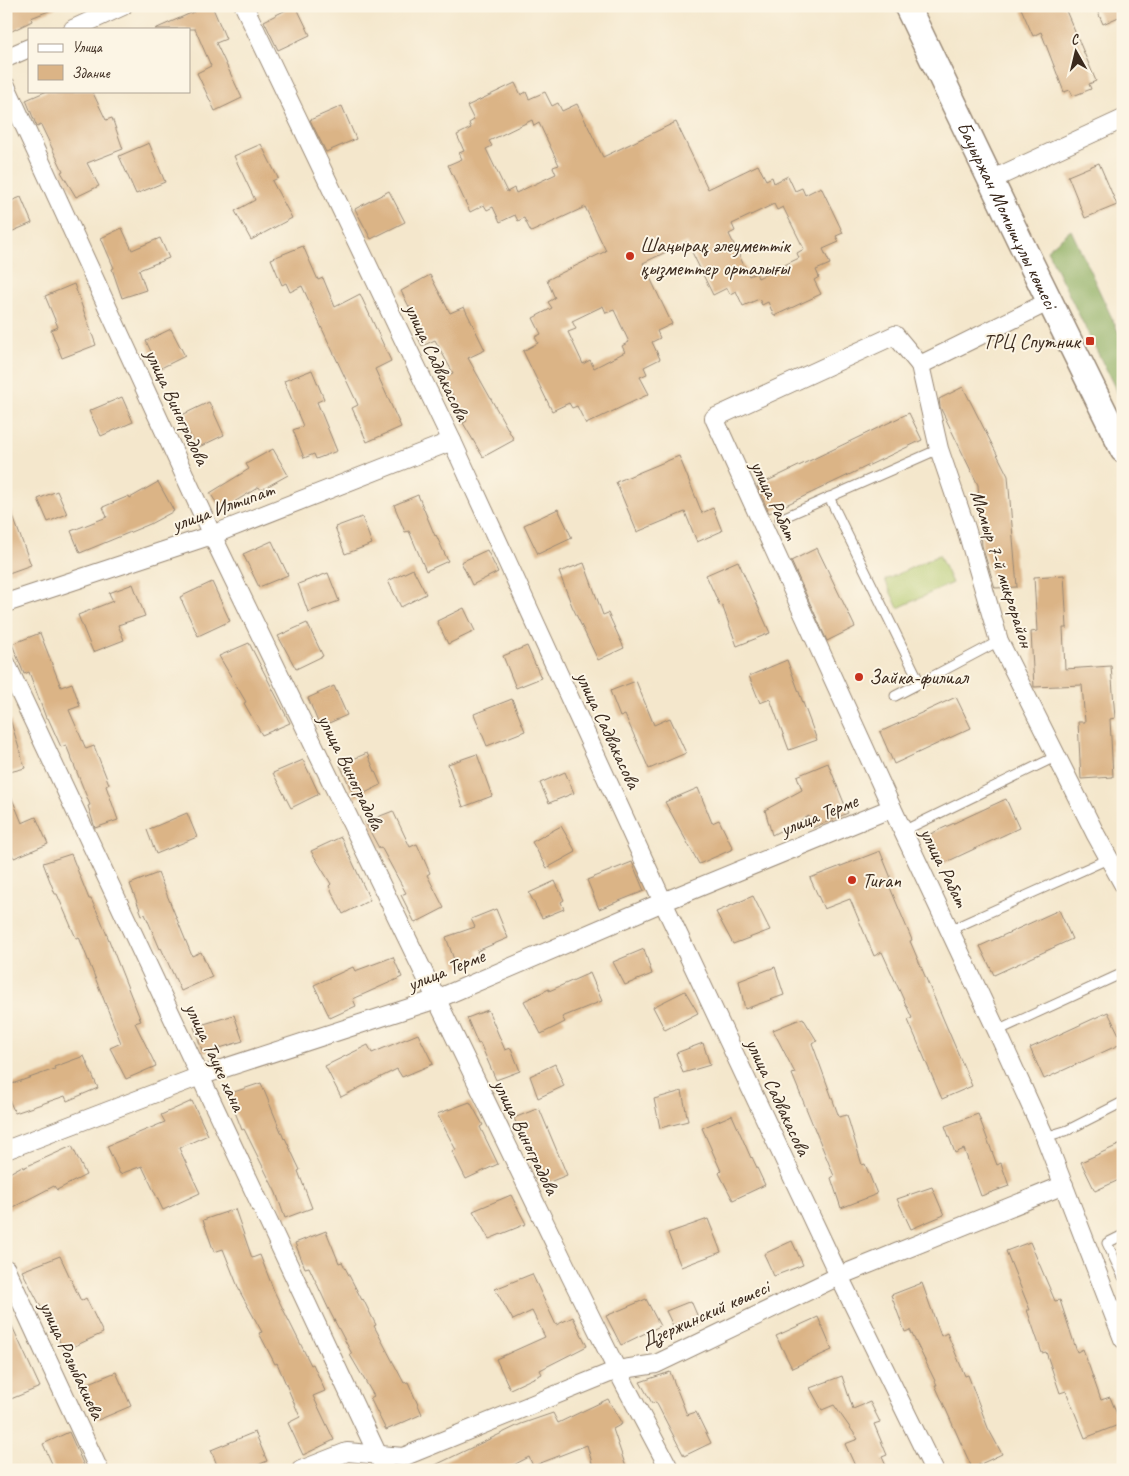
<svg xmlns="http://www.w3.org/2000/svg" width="1129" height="1476" viewBox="0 0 1129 1476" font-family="Caveat,sans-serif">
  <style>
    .green { fill: #b1c96e; stroke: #767a46 }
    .forest { fill: #8cad61; stroke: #646c40 }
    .building { fill: #dbb486; fill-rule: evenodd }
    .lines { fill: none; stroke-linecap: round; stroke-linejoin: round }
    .service-casing { stroke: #988875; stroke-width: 11 }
    .minor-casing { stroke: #988875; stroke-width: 20 }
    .secondary-casing { stroke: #988875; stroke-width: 28 }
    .service { stroke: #fff; stroke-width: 9 }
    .minor { stroke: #fff; stroke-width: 18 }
    .secondary { stroke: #fff; stroke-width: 25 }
    .poi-dot { fill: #c8321e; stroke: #fcf5e5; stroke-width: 2 }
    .labels { text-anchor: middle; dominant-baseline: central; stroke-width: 4; stroke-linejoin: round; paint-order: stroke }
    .street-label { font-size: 20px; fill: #3b2a1e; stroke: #fcf5e5 }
    .poi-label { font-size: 20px; fill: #3b2a1e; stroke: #fcf5e5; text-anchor: start }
  </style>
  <rect width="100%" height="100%" fill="#fcf5e5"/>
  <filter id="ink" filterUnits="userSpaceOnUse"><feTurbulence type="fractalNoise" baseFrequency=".02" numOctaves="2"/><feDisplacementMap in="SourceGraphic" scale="10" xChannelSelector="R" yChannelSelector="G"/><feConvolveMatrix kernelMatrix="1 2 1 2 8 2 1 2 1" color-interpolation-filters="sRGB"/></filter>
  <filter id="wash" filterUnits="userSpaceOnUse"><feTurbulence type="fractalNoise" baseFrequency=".0096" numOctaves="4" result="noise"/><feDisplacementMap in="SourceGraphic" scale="20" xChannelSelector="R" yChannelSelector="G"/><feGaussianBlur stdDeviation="1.12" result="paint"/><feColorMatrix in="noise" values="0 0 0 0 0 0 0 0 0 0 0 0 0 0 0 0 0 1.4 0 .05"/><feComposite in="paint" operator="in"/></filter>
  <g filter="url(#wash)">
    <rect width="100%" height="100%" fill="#f4e7cc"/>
    <path class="green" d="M939 555 952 583 898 608 885 580Z"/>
    <path class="forest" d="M1071 230 1123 342V404L1047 250Z"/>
    <g id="blocks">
      <g class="building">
        <path d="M6 6H59V7L31 18 32 21 6 34Z"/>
        <path d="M207 6H212L226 39 216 43 242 98 215 111 197 73 211 66 195 29H155Z"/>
        <path d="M294 6H296L310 35 278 50 264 21Z"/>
        <path d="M1020 6H1064L1096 81 1089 84 1091 89 1073 96 1070 90 1064 92 1041 32 1033 36Z"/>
        <path d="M1095 6H1123V15L1103 24Z"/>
        <path d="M515 83 521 95 526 92 529 99 545 92 552 106 558 103 562 111 577 104 603 157 676 122 708 189 758 165 766 180 772 177 774 183 788 176 795 191 802 188 805 195 821 187 843 233 836 236 839 242 823 249 830 264 816 270 819 277 814 280 821 294 774 316 768 302 762 305 759 299 743 306 736 291 730 294 727 288 713 295 687 242 643 263 672 324 657 331 660 338 652 342 660 359 644 367 647 374 640 377 649 394 586 424 577 406 572 408 569 403 552 411 523 351 538 343 535 337 541 334 533 318 552 308 548 302 555 298 547 280 606 251 585 207 531 232 524 218 518 221 515 215 500 222 493 207 487 210 484 205 470 212 448 165 462 159 459 153 464 151 457 135 471 128 469 123 474 120 467 106ZM532 120 534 126 539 123 559 165 553 167 556 174 516 193 514 188 507 192 486 149 492 146 489 141ZM774 204 777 210 783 207 804 249 797 253 799 258 758 278 756 273 749 276 729 234 735 231 732 224ZM603 306 606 313 614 310 629 342 622 346 625 352 594 368 590 360 583 364 568 332 576 329 572 321Z"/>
        <path d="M47 91H92L106 120 112 118 123 149 87 163 99 186 76 197 61 172 63 171 41 125 37 127 26 100Z"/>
        <path d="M342 106 356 139 326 152 310 120Z"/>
        <path d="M149 143 165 182 136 194 119 156Z"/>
        <path d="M261 144 278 178 272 181 292 218 251 240 235 211 255 200 234 156Z"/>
        <path d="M1099 163 1117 205 1085 218 1068 176Z"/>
        <path d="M389 191 405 222 371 239 355 209Z"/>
        <path d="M21 197 32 223 6 234V203Z"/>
        <path d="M122 228 132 250 160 238 169 258 139 270 146 290 122 298 112 269 114 268 101 238Z"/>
        <path d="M303 246 318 280 323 278 335 307 360 294 391 361 375 369 401 427 367 442 352 408 358 405 302 286 290 292 286 283 282 285 271 259Z"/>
        <path d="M430 275 450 313 464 307 485 350 468 358 514 440 483 457 463 423 467 421 443 378 453 373 435 340 422 346 415 331 420 328 401 291Z"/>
        <path d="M74 284 96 345 62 358 51 330 58 327 45 296Z"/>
        <path d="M171 329 185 356 159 369 146 341Z"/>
        <path d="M312 370 324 399 317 402 337 451 316 459 314 454 304 458 293 430 303 426 284 381Z"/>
        <path d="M963 387 1008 476 1017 587 995 588 982 546 978 485 940 407 939 399Z"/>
        <path d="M122 397 133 422 101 436 89 411Z"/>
        <path d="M209 402 224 435 197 448 180 416Z"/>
        <path d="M909 413 922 440 769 513 757 486Z"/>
        <path d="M273 449 288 475 261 490 259 487 221 510 210 493 249 469 246 464Z"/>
        <path d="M679 456 702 513 713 508 722 531 697 542 685 512 637 532 616 482Z"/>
        <path d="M158 482 174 511 150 524 80 553 71 531 107 517 103 507 129 496 130 498Z"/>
        <path d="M57 491 67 514 48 522 38 499Z"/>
        <path d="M418 495 435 536 436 535 448 561 426 571 409 531 405 532 394 505Z"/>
        <path d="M6 503H8L31 565 6 574Z"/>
        <path d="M558 509 572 538 538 554 524 525Z"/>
        <path d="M362 517 372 544 345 554 335 527Z"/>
        <path d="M272 541 288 575 259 587 243 554Z"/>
        <path d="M817 548 855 627 827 641 791 561Z"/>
        <path d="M487 550 498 572 472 585 461 562Z"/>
        <path d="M738 561 770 633 737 646 722 605 720 606 706 575Z"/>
        <path d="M584 563 603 615 608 613 624 648 598 660 572 606 559 572Z"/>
        <path d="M413 569 426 594 401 607 388 581Z"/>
        <path d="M328 573 339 601 308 612 298 584Z"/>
        <path d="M1064 575 1067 628H1063L1065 669 1111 666 1115 718 1110 719 1113 777 1081 779 1078 722H1085L1082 685 1034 687 1031 632 1037 631 1034 577Z"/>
        <path d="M212 582 230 621 198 636 180 597Z"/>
        <path d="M133 584 145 616 118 625 124 640 93 652 78 615 113 601 109 593Z"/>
        <path d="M464 608 475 631 448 644 437 621Z"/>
        <path d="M307 623 323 656 296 669 278 636Z"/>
        <path d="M40 633 61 687 72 683 80 706 69 710 86 749 94 746 109 784 106 786 118 820 95 828 88 806 90 805 66 745 61 747 48 718H46L29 672 24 674 12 644Z"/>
        <path d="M249 643 290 723 262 735 244 703 246 702 219 656Z"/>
        <path d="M527 646 541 678 516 688 503 656Z"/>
        <path d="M787 660 817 740 789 750 770 699 760 703 749 676Z"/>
        <path d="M636 681 654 725 670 718 686 753 649 769 625 715 620 717 610 691Z"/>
        <path d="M334 686 347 715 320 727 308 698Z"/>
        <path d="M956 697 971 728 894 764 880 732Z"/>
        <path d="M512 699 525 731 487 746 474 714Z"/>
        <path d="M10 719 25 768 6 773V720Z"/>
        <path d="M367 753 381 785 355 798 340 765Z"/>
        <path d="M477 754 492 796 463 807 448 764Z"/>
        <path d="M303 760 319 794 291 808 273 773Z"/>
        <path d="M828 763 848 813 812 828 809 816 772 835 765 810 802 790 797 776Z"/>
        <path d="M565 772 574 793 549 803 540 783Z"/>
        <path d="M6 784 22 823 36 817 48 844 14 858 6 842Z"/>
        <path d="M698 788 712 823 719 820 733 849 699 864 665 802Z"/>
        <path d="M1006 799 1019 828 940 865 926 836Z"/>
        <path d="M393 811 410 847 417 844 430 873 427 875 444 908 415 923 401 895 406 893 381 847 379 848 365 822Z"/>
        <path d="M187 813 197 837 156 854 147 830Z"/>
        <path d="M561 826 576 852 547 868 532 842Z"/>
        <path d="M341 837 370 900 343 914 329 886 331 884 311 851Z"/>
        <path d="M880 851 893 883 889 885 912 940 910 941 972 1086 942 1099 908 1020 912 1018 882 952 874 956 850 899 824 909 810 878Z"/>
        <path d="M71 854 89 899H91L101 920 141 1021 135 1023 156 1066 126 1079 110 1048 121 1043 79 937 76 938 57 894H55L43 863Z"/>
        <path d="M632 862 644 891 599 909 587 880Z"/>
        <path d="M158 873 192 956 201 952 212 977 181 991 161 948 160 949 145 914 142 915 130 884Z"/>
        <path d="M555 881 564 900 561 902 564 909 542 918 529 893Z"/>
        <path d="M753 896 770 930 733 944 716 912Z"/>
        <path d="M496 909 508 938 477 951 480 959 457 968 446 937 475 927 471 919Z"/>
        <path d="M1059 910 1072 939 994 975 980 946Z"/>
        <path d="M644 949 652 974 625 985 613 962Z"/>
        <path d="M393 957 402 977 353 999 356 1006 330 1018 314 985 353 967 355 971Z"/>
        <path d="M775 967 784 995 745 1009 739 981Z"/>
        <path d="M590 973 602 1001 562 1017 565 1022 541 1034 524 1001 549 989V991Z"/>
        <path d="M685 991 698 1013 665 1030 653 1007Z"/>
        <path d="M488 1010 505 1050 511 1048 520 1071 496 1080 480 1043 478 1044 467 1018Z"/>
        <path d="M1108 1012 1123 1043 1044 1079 1030 1048Z"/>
        <path d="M234 1015 243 1041 203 1053 194 1027Z"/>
        <path d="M803 1018 817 1041 812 1043 839 1117 847 1115 862 1165 865 1164 877 1194 841 1208 831 1178 834 1176 792 1074 795 1073 773 1030Z"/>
        <path d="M418 1034 433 1064 402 1077 397 1069 341 1097 325 1066 368 1045 372 1053Z"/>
        <path d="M703 1043 710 1065 683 1073 676 1053Z"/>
        <path d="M84 1056 98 1088 67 1101 65 1096 15 1113 6 1093V1086L55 1069 54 1067Z"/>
        <path d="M555 1064 564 1086 538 1098 530 1076Z"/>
        <path d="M261 1083 284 1139 285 1138 300 1170 298 1171 312 1208 285 1218 276 1193 244 1129 242 1130 228 1094Z"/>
        <path d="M682 1091 688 1121 660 1128 654 1099Z"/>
        <path d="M192 1101 208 1135 179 1148 200 1193 163 1210 142 1166 120 1174 107 1146 165 1122 161 1115Z"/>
        <path d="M470 1102 483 1125 480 1127 498 1164 466 1179 452 1151 456 1150 437 1114Z"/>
        <path d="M539 1108 567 1175 542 1185 514 1118Z"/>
        <path d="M978 1114 997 1165 1001 1163 1009 1186 981 1196 964 1149 955 1153 945 1126Z"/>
        <path d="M732 1115 751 1158 752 1157 765 1185 733 1200 719 1173 721 1171 702 1128Z"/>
        <path d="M1123 1143V1178L1095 1191 1081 1162Z"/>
        <path d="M72 1146 86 1175 57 1190 54 1186 6 1211V1175L22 1166 23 1168Z"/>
        <path d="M932 1187 944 1215 911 1229 897 1199Z"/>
        <path d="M511 1195 526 1224 489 1239 473 1211Z"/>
        <path d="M235 1209 252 1258 260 1255 274 1291 311 1365 313 1364 325 1391 313 1396 334 1440 303 1455 288 1423 300 1417 277 1363 275 1364 259 1333 262 1332 240 1292 223 1249 214 1252 203 1220Z"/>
        <path d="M708 1219 721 1252 681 1267 668 1233Z"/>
        <path d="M326 1231 339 1263 342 1262 362 1300 363 1299 376 1325 374 1326 404 1383 408 1382 422 1414 386 1430 370 1398 374 1396 350 1355 352 1354 330 1312 309 1267 305 1268 295 1243Z"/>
        <path d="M792 1241 803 1265 774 1276 764 1254Z"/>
        <path d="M1030 1242 1055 1301 1060 1300 1077 1352 1083 1349 1101 1400 1110 1397 1121 1424 1085 1438 1066 1391 1060 1393 1046 1352 1042 1353 1027 1310H1030L1006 1251Z"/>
        <path d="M60 1256 81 1301 86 1298 103 1333 64 1351 44 1308 42 1309 22 1271Z"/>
        <path d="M532 1274 556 1325 573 1317 587 1346 540 1370 542 1374 510 1389 496 1359 545 1337 532 1311 513 1320 495 1289Z"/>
        <path d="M922 1283 941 1336 947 1333 965 1376 968 1375 988 1428 1002 1454 972 1468 935 1385H937L910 1330 905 1332 891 1295Z"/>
        <path d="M646 1299 660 1326 621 1345 606 1316Z"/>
        <path d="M691 1301 701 1324 677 1334 666 1311Z"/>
        <path d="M6 1313 40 1387 6 1401Z"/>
        <path d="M818 1317 832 1350 792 1368 776 1336Z"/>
        <path d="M116 1372 131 1406 98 1420 82 1386Z"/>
        <path d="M670 1372 687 1415 696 1412 711 1443 684 1456 656 1402 652 1403 640 1382Z"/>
        <path d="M842 1376 853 1409 870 1402 880 1422 874 1424 887 1455 882 1457 888 1470H857L845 1444 858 1439 834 1405 822 1410 810 1388Z"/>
        <path d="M608 1399 622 1424 613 1429 627 1470H594L587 1445 533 1466 529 1457 504 1470H425L521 1424 553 1413 558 1423Z"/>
        <path d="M69 1432 86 1470H55L43 1444Z"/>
        <path d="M255 1432 267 1461 247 1470H219L211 1450Z"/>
      </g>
    </g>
  </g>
  <g filter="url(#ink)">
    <use href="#blocks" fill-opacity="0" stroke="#988875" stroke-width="1"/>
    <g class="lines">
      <defs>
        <g id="service">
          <path d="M829 497 920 683 999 641"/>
          <path d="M780 519 939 449"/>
          <path d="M895 696 920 683"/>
          <path d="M903 831 1057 756"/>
          <path d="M950 930 1108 859"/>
          <path d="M997 1031 1123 973"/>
          <path d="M1045 1137 1068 1130 1123 1102"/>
          <path d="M1123 1235 1107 1243 1123 1277"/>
        </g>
        <g id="minor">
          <path d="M244 6 452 441 663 902 839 1276 934 1470"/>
          <path d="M73 29 123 6"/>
          <path d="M6 58 29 48"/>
          <path d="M6 86 212 535 571 1277 617 1370 670 1470"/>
          <path d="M991 180 1123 119"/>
          <path d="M1050 301 920 365 895 335 714 418 892 808 997 1031 1045 1137 1123 1339"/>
          <path d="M920 365 939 449 966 528 999 641 1096 835 1123 884"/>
          <path d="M6 603 212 535 452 441"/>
          <path d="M6 663 385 1470"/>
          <path d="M6 1150 200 1076 437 999 663 902 892 808"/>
          <path d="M6 1269 99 1470"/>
          <path d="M301 1470 347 1452 403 1457 617 1370 656 1364 839 1276 1064 1185"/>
        </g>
        <g id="secondary">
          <path id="s1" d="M907 6 1020 241 1123 450"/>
        </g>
      </defs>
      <use href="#service" class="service-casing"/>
      <use href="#minor" class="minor-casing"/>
      <use href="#secondary" class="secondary-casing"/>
      <use href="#service" class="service"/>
      <use href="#minor" class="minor"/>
      <use href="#secondary" class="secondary"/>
    </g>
  </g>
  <g class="poi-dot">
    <circle cx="630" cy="256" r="5"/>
    <rect x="1085" y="336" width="10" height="10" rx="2.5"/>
    <circle cx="859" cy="677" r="5"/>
    <circle cx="852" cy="880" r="5"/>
  </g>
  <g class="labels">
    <g class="street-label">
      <text stroke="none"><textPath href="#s1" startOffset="232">Бауыржан Момышұлы көшесі</textPath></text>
      <text transform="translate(437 362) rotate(65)">улица Садвакасова</text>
      <text transform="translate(177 407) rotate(65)">улица Виноградова</text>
      <text transform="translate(774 500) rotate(65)">улица Рабат</text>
      <text transform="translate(223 507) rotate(-20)">улица Илтипат</text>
      <text transform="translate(1002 569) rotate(72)">Мамыр 7-й микрорайон</text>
      <text transform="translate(608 730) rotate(65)">улица Садвакасова</text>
      <text transform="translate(351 772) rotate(64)">улица Виноградова</text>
      <text transform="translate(819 815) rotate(-22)">улица Терме</text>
      <text transform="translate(944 867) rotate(64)">улица Рабат</text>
      <text transform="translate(446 970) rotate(-22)">улица Терме</text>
      <text transform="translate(215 1057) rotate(65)">улица Тауке хана</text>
      <text transform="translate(778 1097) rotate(65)">улица Садвакасова</text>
      <text transform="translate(526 1137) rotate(64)">улица Виноградова</text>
      <text transform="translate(705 1314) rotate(-24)">Дзержинский көшесі</text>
      <text transform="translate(72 1360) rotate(65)">улица Розыбакиева</text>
    </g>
    <g class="poi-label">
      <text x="640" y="245">Шаңырақ әлеуметтік<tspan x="640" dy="23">қызметтер орталығы</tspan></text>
      <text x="1080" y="341" text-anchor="end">ТРЦ Спутник</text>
      <text x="869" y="677">Зайка-филиал</text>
      <text x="862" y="880">Turan</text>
    </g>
  </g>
  <rect width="1129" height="1476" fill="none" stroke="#fcf5e5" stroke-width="25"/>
  <rect x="28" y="28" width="162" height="65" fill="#fcf5e5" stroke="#afa495"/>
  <rect x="38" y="44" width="25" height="8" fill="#ffffff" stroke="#afa495"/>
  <text x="72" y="52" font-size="15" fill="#3b2a1e">Улица</text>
  <rect x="38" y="65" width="25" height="15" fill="#dbb486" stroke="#afa495"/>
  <text x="72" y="78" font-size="15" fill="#3b2a1e">Здание</text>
  <g transform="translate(1076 52) rotate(352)" stroke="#fcf5e5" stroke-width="4" paint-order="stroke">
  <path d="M0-4L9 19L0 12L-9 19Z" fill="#3b2a1e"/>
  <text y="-8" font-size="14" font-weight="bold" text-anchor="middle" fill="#3b2a1e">С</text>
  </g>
</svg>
